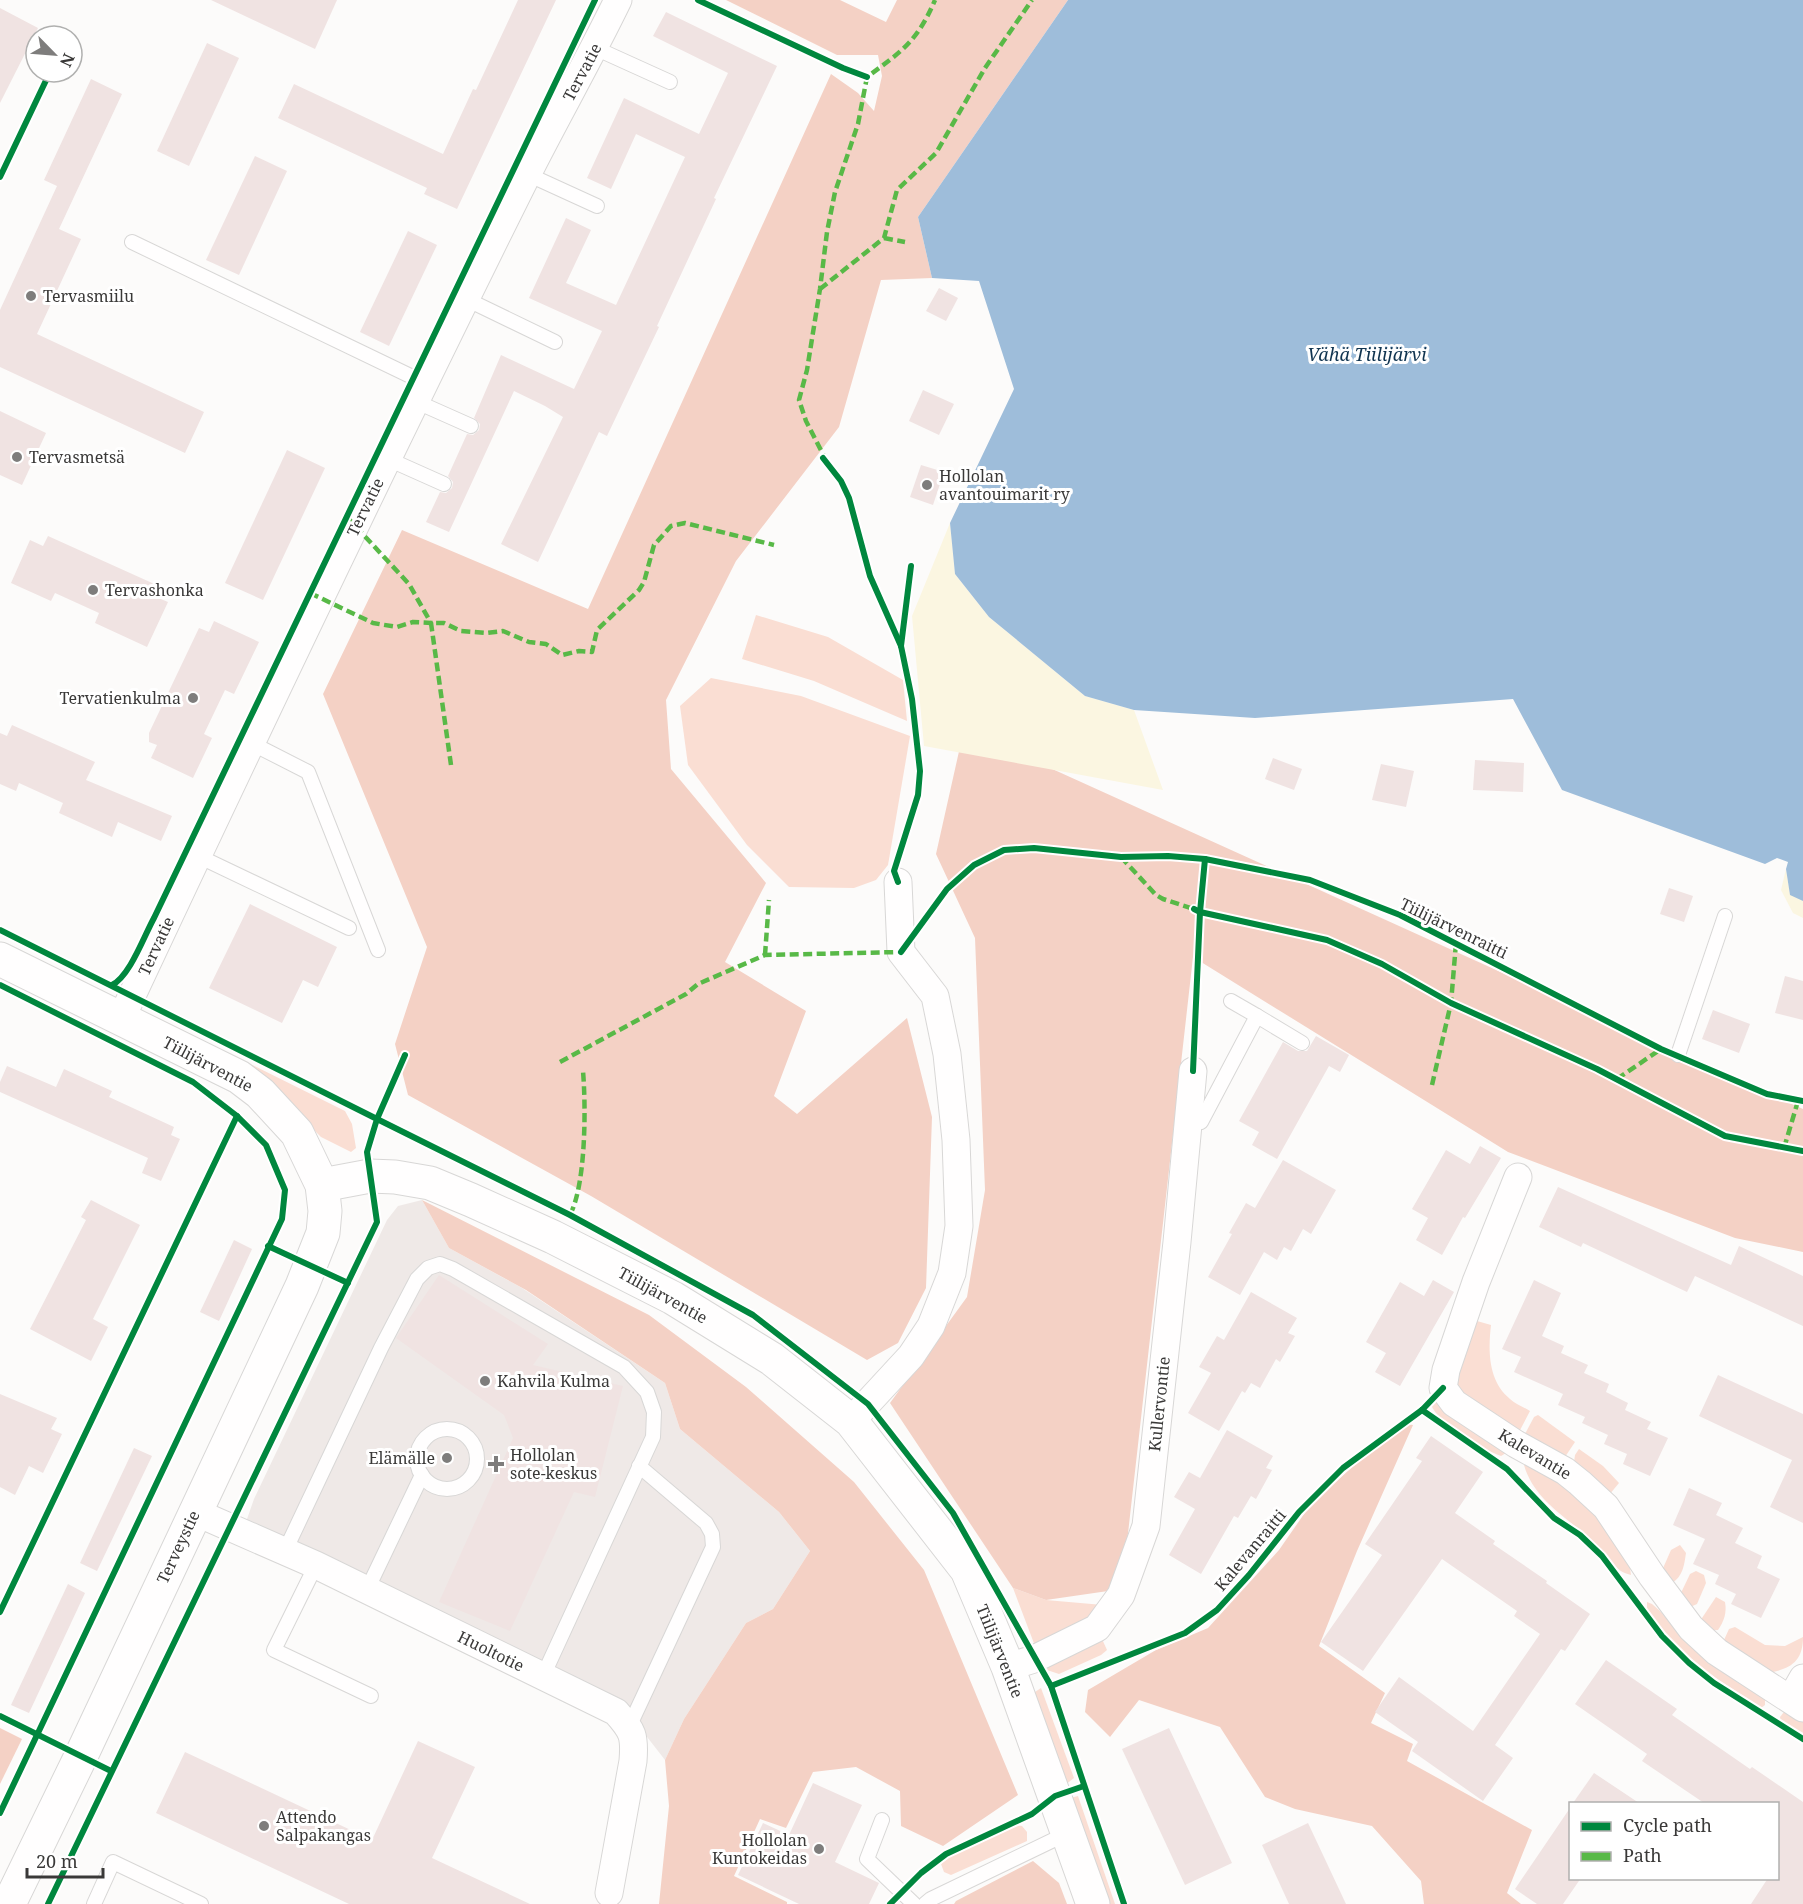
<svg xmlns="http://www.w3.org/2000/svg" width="1803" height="1904" viewBox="0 0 1803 1904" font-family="'Noto Serif',serif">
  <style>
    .built { fill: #efe9e7 }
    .green { fill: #faded3 }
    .forest { fill: #f4d1c5 }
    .sand { fill: #fbf6e1 }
    .water { fill: #9ebdda }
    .building { fill: #f0e3e2 }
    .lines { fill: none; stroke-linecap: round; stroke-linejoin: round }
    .lane-casing { stroke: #d8d7d6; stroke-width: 16 }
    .street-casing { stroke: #d8d7d6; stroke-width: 29 }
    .secondary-casing { stroke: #d8d7d6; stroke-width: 35 }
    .lane { stroke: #fffefe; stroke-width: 14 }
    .street { stroke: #fffefe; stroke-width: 27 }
    .secondary { stroke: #fffefe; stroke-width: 33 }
    .quiet { stroke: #58b947; stroke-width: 4.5; stroke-dasharray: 9 4.5; stroke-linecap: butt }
    .cycleway-casing { stroke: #fff; stroke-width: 10 }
    .cycleway { stroke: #00873e; stroke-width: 6 }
    .poi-dot { fill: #7e7d7c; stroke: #fff; stroke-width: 2 }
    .labels { text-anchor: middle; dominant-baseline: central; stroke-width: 6; stroke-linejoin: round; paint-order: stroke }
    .street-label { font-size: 16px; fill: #3a3938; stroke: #fff }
    .poi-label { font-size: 16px; fill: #3a3938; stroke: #fff; text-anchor: start }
    .water-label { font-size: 18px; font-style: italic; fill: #103450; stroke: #fff }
  </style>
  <rect width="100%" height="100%" fill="#fcfbfa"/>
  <path class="built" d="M422 1200 449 1248 522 1288 665 1383 680 1429 779 1512 810 1551 773 1609 746 1623 684 1719 665 1760 623 1706 246 1522 254 1499 387 1220 398 1206Z"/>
  <g class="green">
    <path d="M756 615 828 637 903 680 907 721 814 681 742 659Z"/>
    <path d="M711 678 801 696 910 736 888 865 876 880 854 888 789 887 747 845 688 765 680 706Z"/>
    <path d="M166 1022 345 1111 352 1124 356 1148 351 1152 321 1137 311 1127 163 1027Z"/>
    <path d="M1477 1321 1491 1325C1488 1351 1488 1381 1510 1399 1515 1404 1524 1407 1530 1411L1518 1434C1501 1424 1456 1400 1456 1379 1456 1362 1471 1337 1477 1321Z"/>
    <path d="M1436 1401 1443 1403 1506 1453 1501 1456C1481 1449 1440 1425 1431 1405Z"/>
    <path d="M1538 1415 1575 1442 1565 1457 1525 1434 1534 1417Z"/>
    <path d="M1579 1449 1603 1466 1619 1483 1609 1495 1599 1481 1574 1462 1575 1455Z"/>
    <path d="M1532 1461 1556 1474 1607 1529 1629 1561 1631 1575C1613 1571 1609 1556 1596 1544 1571 1520 1534 1501 1524 1465Z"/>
    <path d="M1680 1545 1686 1553C1684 1566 1683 1576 1672 1583L1660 1575 1671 1550Z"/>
    <path d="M1696 1571 1704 1575 1706 1583 1697 1604 1688 1608 1680 1595 1690 1574Z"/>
    <path d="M1013 1588 1046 1600 1103 1605 1097 1613 1035 1646Z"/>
    <path d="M1716 1597 1725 1602C1727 1613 1724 1621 1718 1630L1704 1631 1700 1626 1702 1618Z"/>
    <path d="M1647 1602 1652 1604 1660 1611 1689 1645 1737 1682 1762 1694 1765 1699V1705L1761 1708 1689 1660 1647 1611Z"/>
    <path d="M1735 1627 1765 1645 1785 1646 1803 1637C1803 1662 1790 1669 1768 1673L1730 1652 1724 1640 1729 1629Z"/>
    <path d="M1102 1639 1107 1650 1101 1655 1059 1674 1047 1670 1048 1667Z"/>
    <path d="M1041 1688 1074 1778 1065 1785 1032 1694Z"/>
    <path d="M1784 1712 1803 1719V1733L1781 1722 1780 1717Z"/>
    <path d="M1078 1796 1115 1904H1106L1070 1798Z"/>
    <path d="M1013 1825 1022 1826 1027 1832V1841L951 1875 944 1872 941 1864 955 1853 987 1840Z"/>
  </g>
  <g class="forest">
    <path d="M726 0H840L886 22 897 0H1068L918 217 932 278 881 280 839 427 736 561 666 700 671 769 766 883 725 962 806 1011 774 1096 797 1114 907 1018 932 1117 926 1288 898 1343 867 1360 591 1196 408 1095 395 1044 427 947 323 694 402 530 588 609 831 74 858 93 874 111 882 76 878 55H837Z"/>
    <path d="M964 729 1803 1109V1252L1735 1238 1508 1152 1193 957 1125 1560 1108 1591 1046 1600 1013 1588 890 1403 967 1297 985 1190 975 938 936 854Z"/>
    <path d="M422 1200 649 1315 746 1387 854 1482 924 1570 1018 1795 943 1846 901 1826 900 1791 856 1767 813 1772 786 1828 760 1819 734 1876 787 1902V1904H659L669 1806 665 1760 684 1719 746 1623 773 1609 810 1551 779 1512 680 1429 665 1383 526 1290 449 1248Z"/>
    <path d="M1406 1424 1413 1425 1357 1551 1319 1646 1385 1693 1371 1723 1413 1744 1407 1761 1532 1830 1507 1893 1521 1904H1424L1421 1881 1372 1826 1295 1809 1265 1797 1220 1727 1139 1700 1110 1737 1085 1712 1088 1690 1156 1650 1208 1628 1279 1550 1311 1504 1377 1445Z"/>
    <path d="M0 1728 22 1739 0 1784Z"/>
    <path d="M1033 1861 1059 1883 1067 1904H954L956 1901Z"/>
  </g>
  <g class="sand">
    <path d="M950 523 955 574 989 617 1085 696 1134 710 1163 790 924 746 912 616Z"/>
    <path d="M1786 869 1790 894 1803 901V918L1793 913 1781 890Z"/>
  </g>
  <path class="water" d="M1068 0H1803V901L1790 895 1786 869 1788 862 1777 858 1765 864 1562 790 1513 699 1255 718 1134 710 1085 696 989 617 955 574 950 523 1014 389 979 281 932 278 918 217Z"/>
  <g class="building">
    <path d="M211 0H337L315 49Z"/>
    <path d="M518 0H556L457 209 424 194 427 188 278 118 294 84 443 154 473 89 476 90Z"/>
    <path d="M0 8 38 28 0 103Z"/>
    <path d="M666 12 777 66 714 198 716 199 657 326 659 327 607 436 599 432 538 562 501 544 563 417 545 406 514 391 449 532 426 522 440 492 446 493 452 488 453 482 448 476 467 434 473 435 479 430 480 424 474 418 501 355 574 389 602 331 529 298 566 218 591 230 566 283 616 305 685 157 636 134 611 189 587 178 624 98 699 134 728 73 653 36Z"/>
    <path d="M207 43 239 58 189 166 157 151Z"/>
    <path d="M91 79 122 94 59 229 81 239 37 334 204 412 185 453 0 367V310L57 186 44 180Z"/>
    <path d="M255 156 287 171 239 275 206 260Z"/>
    <path d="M408 231 437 245 389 346 360 332Z"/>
    <path d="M939 288 958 298 946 321 926 311Z"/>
    <path d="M923 390 954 404 939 435 909 421Z"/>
    <path d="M0 411 46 433 22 485 0 475Z"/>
    <path d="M287 450 325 468 263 600 225 583Z"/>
    <path d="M921 465 944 472 933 505 910 497Z"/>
    <path d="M48 536 161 587 156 597 168 602 147 647 95 623 99 613 55 593 51 601 11 583 30 540 43 546Z"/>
    <path d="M214 621 259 642 234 694 225 690 204 734 212 738 193 778 151 758 157 745 149 742V733L199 628 209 632Z"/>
    <path d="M12 725 95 762 86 780 172 816 161 841 118 822 112 837 59 813 63 803 19 783 16 791 0 784V733L7 736Z"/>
    <path d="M1273 758 1302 769 1294 790 1265 779Z"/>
    <path d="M1475 760 1524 763 1523 792 1473 790Z"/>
    <path d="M1381 764 1414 771 1406 807 1372 800Z"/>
    <path d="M1669 888 1693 896 1684 922 1660 914Z"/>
    <path d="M250 904 337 947 318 987 303 980 282 1023 209 988Z"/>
    <path d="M1785 976 1803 981V1020L1775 1013Z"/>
    <path d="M1713 1010 1750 1024 1739 1053 1702 1039Z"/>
    <path d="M1316 1036 1349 1055 1340 1072 1329 1066 1277 1159 1252 1145 1259 1132 1239 1121 1283 1042 1298 1051H1307Z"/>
    <path d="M7 1066 56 1087 64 1069 112 1091 109 1097 174 1127 171 1135 180 1139 161 1181 142 1173 148 1158 0 1092V1082Z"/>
    <path d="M1480 1146 1501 1158 1465 1218 1463 1217 1442 1255 1416 1240 1428 1218 1412 1209 1446 1150 1470 1164Z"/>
    <path d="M1283 1160 1336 1190 1311 1234 1303 1229 1291 1251 1284 1247 1277 1260 1264 1252 1240 1295 1208 1277 1232 1234 1229 1233 1246 1203 1255 1208Z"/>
    <path d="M1558 1187 1731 1265 1739 1246 1803 1276V1326L1695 1276 1687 1292 1583 1243 1581 1247 1539 1227Z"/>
    <path d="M91 1200 140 1225 93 1319 108 1327 91 1361 30 1329 86 1220 81 1217Z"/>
    <path d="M234 1240 252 1249 219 1321 200 1312Z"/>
    <path d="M439 1275 548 1344 533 1365 623 1386 595 1497 574 1492 510 1631 439 1602 513 1438 504 1415 396 1338Z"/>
    <path d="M1433 1280 1454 1292 1400 1386 1375 1372 1386 1353 1366 1342 1400 1282 1424 1296Z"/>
    <path d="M1534 1280 1561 1293 1542 1336 1564 1346 1561 1353 1588 1365 1584 1373 1609 1384 1606 1392 1628 1403 1625 1410 1651 1422 1647 1429 1668 1438 1650 1476 1623 1464 1627 1454 1604 1444 1608 1435 1582 1423 1585 1417 1558 1405 1563 1394 1514 1372 1521 1357 1502 1349Z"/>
    <path d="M1251 1292 1297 1318 1288 1333 1295 1336 1280 1362 1276 1359 1260 1388 1251 1383 1245 1393 1242 1391 1219 1431 1188 1413 1211 1373 1199 1367 1217 1336 1224 1340Z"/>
    <path d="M1718 1375 1803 1414V1523L1770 1507 1792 1460 1699 1416Z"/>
    <path d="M0 1394 57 1418 51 1429 62 1434 43 1473 29 1466 15 1495 0 1487Z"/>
    <path d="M1227 1430 1273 1456 1266 1468 1272 1470 1256 1499 1251 1496 1238 1518 1234 1516 1201 1574 1169 1555 1195 1509 1174 1497 1189 1472 1200 1478Z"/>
    <path d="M1431 1436 1483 1472 1455 1513 1495 1541 1493 1544 1547 1581 1546 1583 1590 1614 1565 1651 1561 1649 1495 1745 1513 1758 1483 1801 1412 1751 1418 1742 1375 1712 1399 1677 1473 1731 1540 1634 1514 1616 1517 1611 1442 1559 1363 1671 1321 1642 1382 1555 1365 1544 1422 1461 1416 1458Z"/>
    <path d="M134 1448 152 1456 97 1571 80 1563Z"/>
    <path d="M1689 1488 1722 1503 1716 1515 1743 1528 1735 1543 1762 1556 1757 1568 1780 1579 1761 1618 1731 1604 1736 1594 1715 1584 1719 1575 1693 1564 1705 1539 1673 1525Z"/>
    <path d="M68 1584 85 1593 29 1713 11 1705Z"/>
    <path d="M1606 1660 1677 1709 1672 1715 1750 1769 1752 1767 1803 1802V1904H1751L1768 1878H1778V1803H1704L1642 1761 1647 1754 1575 1704Z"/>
    <path d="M1169 1728 1232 1863 1185 1885 1122 1749Z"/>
    <path d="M418 1741 475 1767 432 1858 530 1904H349L156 1813 185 1752 372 1840Z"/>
    <path d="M1594 1773 1639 1803H1573Z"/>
    <path d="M813 1783 862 1805 835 1862 879 1883 869 1904H799L738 1875 763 1823 789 1835Z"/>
    <path d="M1570 1808V1878H1581L1563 1904H1537L1515 1889Z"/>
    <path d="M1308 1823 1346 1904H1289L1262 1845Z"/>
  </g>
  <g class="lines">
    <defs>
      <g id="lane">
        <path d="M595 48 670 82"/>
        <path d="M527 174 597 206"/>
        <path d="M132 242 425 383"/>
        <path d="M466 299 555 342"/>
        <path d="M417 402 471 426"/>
        <path d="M388 459 444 484"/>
        <path d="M251 743 308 772 378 950"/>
        <path d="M198 856 349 928"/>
        <path d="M1231 1001 1257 1016"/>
        <path d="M1678 1055 1725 916"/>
        <path d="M1201 1122 1257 1016 1302 1043"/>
        <circle cx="447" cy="1459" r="30"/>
        <path d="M285 1551 381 1348 417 1279 428 1268 440 1264 453 1269 624 1367 647 1392 654 1412 653 1437 543 1676"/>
        <path d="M316 1565 274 1650 371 1696"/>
        <path d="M367 1590 422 1475"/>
        <path d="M629 1727 713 1547 712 1534 706 1523 639 1466"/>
        <path d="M882 1820 867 1859 914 1904"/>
        <path d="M94 1904 113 1862 201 1904"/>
        <path d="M925 1904 931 1899 1068 1833"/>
      </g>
      <g id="street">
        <path d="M121 1019C253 737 387 456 526 177 556 117 589 60 618 0"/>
        <path d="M1518 1177 1476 1282 1446 1370 1443 1388 1454 1403 1516 1444 1565 1471 1580 1483 1606 1507 1652 1576 1691 1628 1717 1652 1803 1708"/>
        <path d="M851 1421 911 1356 931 1326 952 1273 959 1226 956 1140 947 1054 935 996 901 952 898 882"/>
        <path d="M195 1512 316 1565 616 1712C633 1731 635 1736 633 1761L609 1893"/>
        <path d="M1008 1667 1034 1659 1097 1628 1121 1595 1146 1526 1177 1242 1193 1071"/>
        <path d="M1791 1699 1803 1678"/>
      </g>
      <g id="secondary">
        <path d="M0 959 239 1077 260 1093 297 1133 322 1185 325 1211 323 1233 302 1286 81 1756 9 1904"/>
        <path d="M322 1185 370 1176 395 1177 430 1183 471 1200 553 1237 673 1298 772 1359 851 1421 967 1570 1008 1667 1093 1904"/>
      </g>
    </defs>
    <use href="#lane" class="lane-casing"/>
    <use href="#street" class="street-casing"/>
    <use href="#secondary" class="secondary-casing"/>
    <use href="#lane" class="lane"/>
    <use href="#street" class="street"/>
    <use href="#secondary" class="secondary"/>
    <g class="quiet">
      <path d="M884 238 905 242"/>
      <path d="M820 289 884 238 897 190 936 153 985 68 1032 0"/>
      <path d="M827 462 806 421 799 400 807 370 820 289 827 232 835 192 858 124 867 77C902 51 917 42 935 0"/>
      <path d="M310 593 373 623 397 627 413 622 431 623 409 584 347 517"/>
      <path d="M451 765 431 623H444L461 631 487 633 503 631 529 642 546 644 562 655 579 651 592 652 597 630 639 590 644 582 654 545 671 526 685 523 774 545"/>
      <path d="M1121 857 1156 895 1163 899 1194 909"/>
      <path d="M765 955 769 900"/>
      <path d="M560 1062 686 994 698 984 765 955 901 952"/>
      <path d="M1617 1079 1661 1049"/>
      <path d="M1432 1085 1451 1003 1456 943"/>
      <path d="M1784 1148 1798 1101"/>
      <path d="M570 1215C586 1184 586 1107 583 1071"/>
    </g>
    <defs>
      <g id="cycleway">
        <path d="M698 0 843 68 867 77"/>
        <path d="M0 177 50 72"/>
        <path d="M823 458 841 481 849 498 870 576 901 646 912 699 920 771 918 795 894 871 898 882"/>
        <path d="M901 646 911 566"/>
        <path d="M1194 909 1200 912 1327 940 1382 964 1451 1003 1597 1069 1725 1136 1803 1151"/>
        <path d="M0 930 377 1119 367 1152 377 1222 48 1904"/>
        <path d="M901 952 947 889 974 865 1004 850 1034 848 1121 857 1168 856 1205 859 1310 880 1400 915 1661 1049 1767 1094 1803 1101"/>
        <path d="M0 985 193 1082 237 1116 266 1145 285 1190 282 1219 0 1813"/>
        <path d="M112 985C130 976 144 936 154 918L595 0"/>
        <path d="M405 1055 377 1119 570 1215 753 1315 868 1404 953 1513 1051 1686 1124 1904"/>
        <path d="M1193 1071 1200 912 1205 859"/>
        <path d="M268 1246 348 1283"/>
        <path d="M1422 1410 1507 1469 1554 1518 1580 1535 1602 1556 1662 1636 1689 1663 1714 1683 1803 1739"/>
        <path d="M0 1612 237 1116"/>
        <path d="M1051 1686 1185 1633 1217 1610 1249 1575 1299 1512 1343 1468 1422 1410 1443 1388"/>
        <path d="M0 1716 111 1771"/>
        <path d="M890 1904 921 1873 946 1854 1032 1814 1055 1796 1084 1786"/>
      </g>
    </defs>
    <use href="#cycleway" class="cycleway-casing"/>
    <use href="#cycleway" class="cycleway"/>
  </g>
  <g class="poi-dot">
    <circle cx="31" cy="296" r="6"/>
    <circle cx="17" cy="457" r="6"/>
    <circle cx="927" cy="485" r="6"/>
    <circle cx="93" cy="590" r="6"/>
    <circle cx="193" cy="698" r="6"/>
    <circle cx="485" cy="1381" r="6"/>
    <circle cx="447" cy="1458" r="6"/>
    <path d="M493 1455h6v6h6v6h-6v6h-6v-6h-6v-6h6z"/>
    <circle cx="264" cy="1826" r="6"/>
    <circle cx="819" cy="1849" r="6"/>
  </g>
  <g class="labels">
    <g class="street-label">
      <text transform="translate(582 72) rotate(-62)">Tervatie</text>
      <text transform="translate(365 507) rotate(-64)">Tervatie</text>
      <text transform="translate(1454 928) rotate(26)">Tiilijärvenraitti</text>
      <text transform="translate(156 946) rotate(-65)">Tervatie</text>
      <text transform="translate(208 1064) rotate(28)">Tiilijärventie</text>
      <text transform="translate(663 1295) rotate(29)">Tiilijärventie</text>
      <text transform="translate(1159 1404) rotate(-84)">Kullervontie</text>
      <text transform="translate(1535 1454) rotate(31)">Kalevantie</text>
      <text transform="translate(178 1547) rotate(-65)">Terveystie</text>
      <text transform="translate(1250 1550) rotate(-50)">Kalevanraitti</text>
      <text transform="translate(491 1651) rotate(26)">Huoltotie</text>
      <text transform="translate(1000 1651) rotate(68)">Tiilijärventie</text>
    </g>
    <g class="poi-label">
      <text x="43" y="296">Tervasmiilu</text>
      <text x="29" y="457">Tervasmetsä</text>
      <text x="939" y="476">Hollolan<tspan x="939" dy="18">avantouimarit ry</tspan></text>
      <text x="105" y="590">Tervashonka</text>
      <text x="181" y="698" text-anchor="end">Tervatienkulma</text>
      <text x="497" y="1381">Kahvila Kulma</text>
      <text x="510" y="1455">Hollolan<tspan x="510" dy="18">sote-keskus</tspan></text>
      <text x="435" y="1458" text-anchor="end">Elämälle</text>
      <text x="276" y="1817">Attendo<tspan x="276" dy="18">Salpakangas</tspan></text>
      <text x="807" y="1840" text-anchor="end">Hollolan<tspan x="807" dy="18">Kuntokeidas</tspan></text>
    </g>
    <g class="water-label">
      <text x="1367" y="354">Vähä Tiilijärvi</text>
    </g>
  </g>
  <rect x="1569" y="1802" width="210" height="78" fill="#ffffff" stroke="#b0b0af" stroke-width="1.5"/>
  <rect x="1581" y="1822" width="30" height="9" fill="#00873e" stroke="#b0b0af" stroke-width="1.5"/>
  <text x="1623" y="1832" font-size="18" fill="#3a3938">Cycle path</text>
  <rect x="1581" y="1852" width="30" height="9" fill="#58b947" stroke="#b0b0af" stroke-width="1.5"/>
  <text x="1623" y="1862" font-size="18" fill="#3a3938">Path</text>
  <g transform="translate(54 54) rotate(115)"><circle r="28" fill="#ffffff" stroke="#b0b0af" stroke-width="1.5"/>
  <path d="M0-4.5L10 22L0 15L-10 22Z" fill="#7e7d7c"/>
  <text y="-9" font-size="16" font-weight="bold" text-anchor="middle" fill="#3a3938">N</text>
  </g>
  <path d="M27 1868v9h76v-9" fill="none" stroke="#3a3938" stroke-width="3"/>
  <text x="36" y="1868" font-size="18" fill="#3a3938" stroke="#ffffff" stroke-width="4.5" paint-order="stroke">20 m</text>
</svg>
